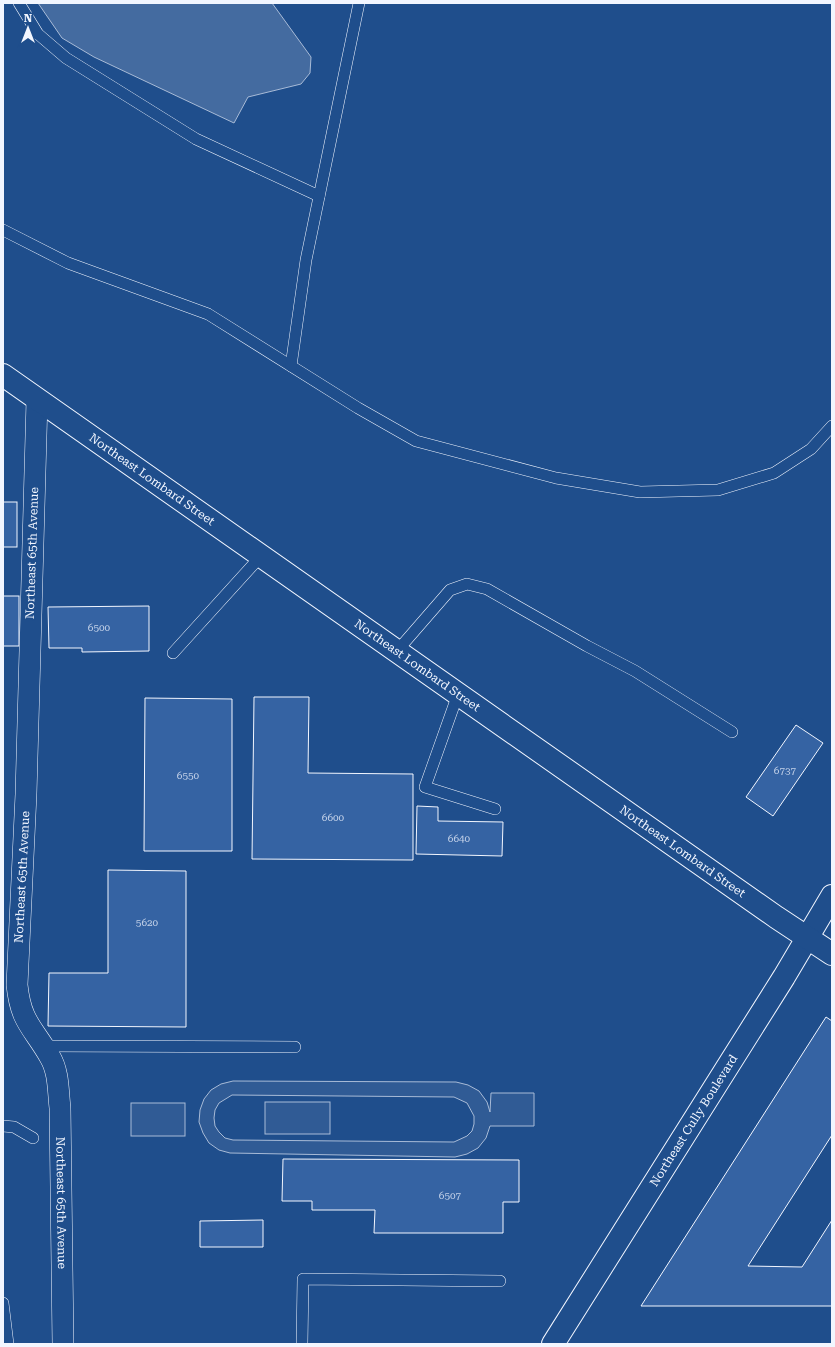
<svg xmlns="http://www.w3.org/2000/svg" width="835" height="1347" viewBox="0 0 835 1347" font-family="'Roboto Serif',serif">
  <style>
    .built { fill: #305b95; stroke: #a8bbd7; fill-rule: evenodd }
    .water { fill: #446ba0; stroke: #a8bbd7 }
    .building { fill: #3563a3; stroke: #f2f6ff }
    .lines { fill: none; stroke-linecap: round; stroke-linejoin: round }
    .lane-casing { stroke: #f2f6ff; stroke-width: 12 }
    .street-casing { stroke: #f2f6ff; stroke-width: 22 }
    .secondary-casing { stroke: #f2f6ff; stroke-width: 24 }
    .primary-casing { stroke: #f2f6ff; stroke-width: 24 }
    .lane { stroke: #1f4e8c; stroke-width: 11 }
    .street { stroke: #1f4e8c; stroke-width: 21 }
    .secondary { stroke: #1f4e8c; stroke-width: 22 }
    .primary { stroke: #1f4e8c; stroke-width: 22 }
    .labels { text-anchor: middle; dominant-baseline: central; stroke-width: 3; stroke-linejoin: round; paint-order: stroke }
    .number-label { font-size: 10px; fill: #c3d1e8 }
    .street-label { font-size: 12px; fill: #f2f6ff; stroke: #1f4e8c }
  </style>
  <rect width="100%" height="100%" fill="#1f4e8c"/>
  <g class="built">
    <path d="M233 1081 456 1082 468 1085 479 1091 487 1102 490 1112 491 1093H534V1126H490L486 1138 478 1148 467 1154 455 1157 230 1153 219 1150 209 1143 203 1133 199 1122 200 1110 204 1099 211 1090 221 1084ZM232 1095 454 1097 467 1103 474 1116V1124L472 1131 467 1136 454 1142 233 1140 225 1138 219 1132 215 1126 214 1118 215 1110 219 1103Z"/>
    <rect x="265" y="1102" width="65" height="32"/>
    <rect x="131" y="1103" width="54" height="33"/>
  </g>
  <path class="water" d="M38 3H272L311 57 310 73 301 84 248 97 234 123 94 57 62 38Z"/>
  <g class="building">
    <rect x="3" y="502" width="14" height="45"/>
    <rect x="3" y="596" width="16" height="50"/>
    <path d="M149 606V651L82 652V648H49L48 607Z"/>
    <path d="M254 697H309L308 773 413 774V860L252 859Z"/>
    <path d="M145 698 232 699V851H144Z"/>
    <path d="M796 725 823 743 773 816 746 797Z"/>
    <path d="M417 806 438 807V821L503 822 502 856 416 854Z"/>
    <path d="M108 870 186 871V1027L48 1026 49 973H108Z"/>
    <path d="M826 1017 832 1021V1135L748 1266 802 1267 832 1220V1306H641Z"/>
    <path d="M283 1159 519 1160V1202H503V1233H374L375 1210H312V1201H282Z"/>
    <path d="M263 1220V1247H200V1221Z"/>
  </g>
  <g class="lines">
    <defs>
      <g id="lane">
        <path d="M19 3 38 34 66 58 196 139 319 196"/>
        <path d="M3 230 68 263 208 314 358 408 416 441 556 478 640 492 718 490 774 473 811 449 832 426"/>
        <path d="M291 366 306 260 359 3"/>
        <path d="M397 651 450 590 467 584 487 589 587 646 635 671 732 732"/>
        <path d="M173 653 261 556"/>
        <path d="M458 694 425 787 495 809"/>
        <path d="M42 1046 295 1047"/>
        <path d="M3 1126 14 1127 33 1138"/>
        <path d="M3 1303 8 1344"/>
        <path d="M302 1344 303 1279 500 1281"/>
      </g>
      <g id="street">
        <path id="s1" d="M37 400 26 794 17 985C21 1023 33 1027 50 1057 59 1072 58 1091 60 1108L63 1344"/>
      </g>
      <g id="secondary">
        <path id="s2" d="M553 1344 784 977 832 896"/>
      </g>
      <g id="primary">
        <path id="s3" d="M3 375 776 917 832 954"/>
      </g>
    </defs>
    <use href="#lane" class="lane-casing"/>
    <use href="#street" class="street-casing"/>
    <use href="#secondary" class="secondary-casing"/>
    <use href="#primary" class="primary-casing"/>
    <use href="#lane" class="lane"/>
    <use href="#street" class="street"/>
    <use href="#secondary" class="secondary"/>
    <use href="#primary" class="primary"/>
  </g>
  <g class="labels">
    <g class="number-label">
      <text x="99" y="627">6500</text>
      <text x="785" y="770">6737</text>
      <text x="188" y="775">6550</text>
      <text x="333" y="817">6600</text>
      <text x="459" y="838">6640</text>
      <text x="147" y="922">5620</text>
      <text x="450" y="1195">6507</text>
    </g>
    <g class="street-label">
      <text stroke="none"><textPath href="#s3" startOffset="182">Northeast Lombard Street</textPath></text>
      <text transform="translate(32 553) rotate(-88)">Northeast 65th Avenue</text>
      <text stroke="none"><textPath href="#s3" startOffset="506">Northeast Lombard Street</textPath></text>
      <text stroke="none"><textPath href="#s3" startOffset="830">Northeast Lombard Street</textPath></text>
      <text transform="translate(22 877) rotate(-87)">Northeast 65th Avenue</text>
      <text stroke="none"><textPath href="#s2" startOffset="264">Northeast Cully Boulevard</textPath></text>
      <text stroke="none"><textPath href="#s1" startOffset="813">Northeast 65th Avenue</textPath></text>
    </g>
  </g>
  <rect width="835" height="1347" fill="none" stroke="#f2f6ff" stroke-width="8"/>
  <g transform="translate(28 28)" stroke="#1f4e8c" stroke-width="3" paint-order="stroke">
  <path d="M0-3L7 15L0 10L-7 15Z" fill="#f2f6ff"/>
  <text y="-6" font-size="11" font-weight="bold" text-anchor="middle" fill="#f2f6ff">N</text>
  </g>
</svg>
